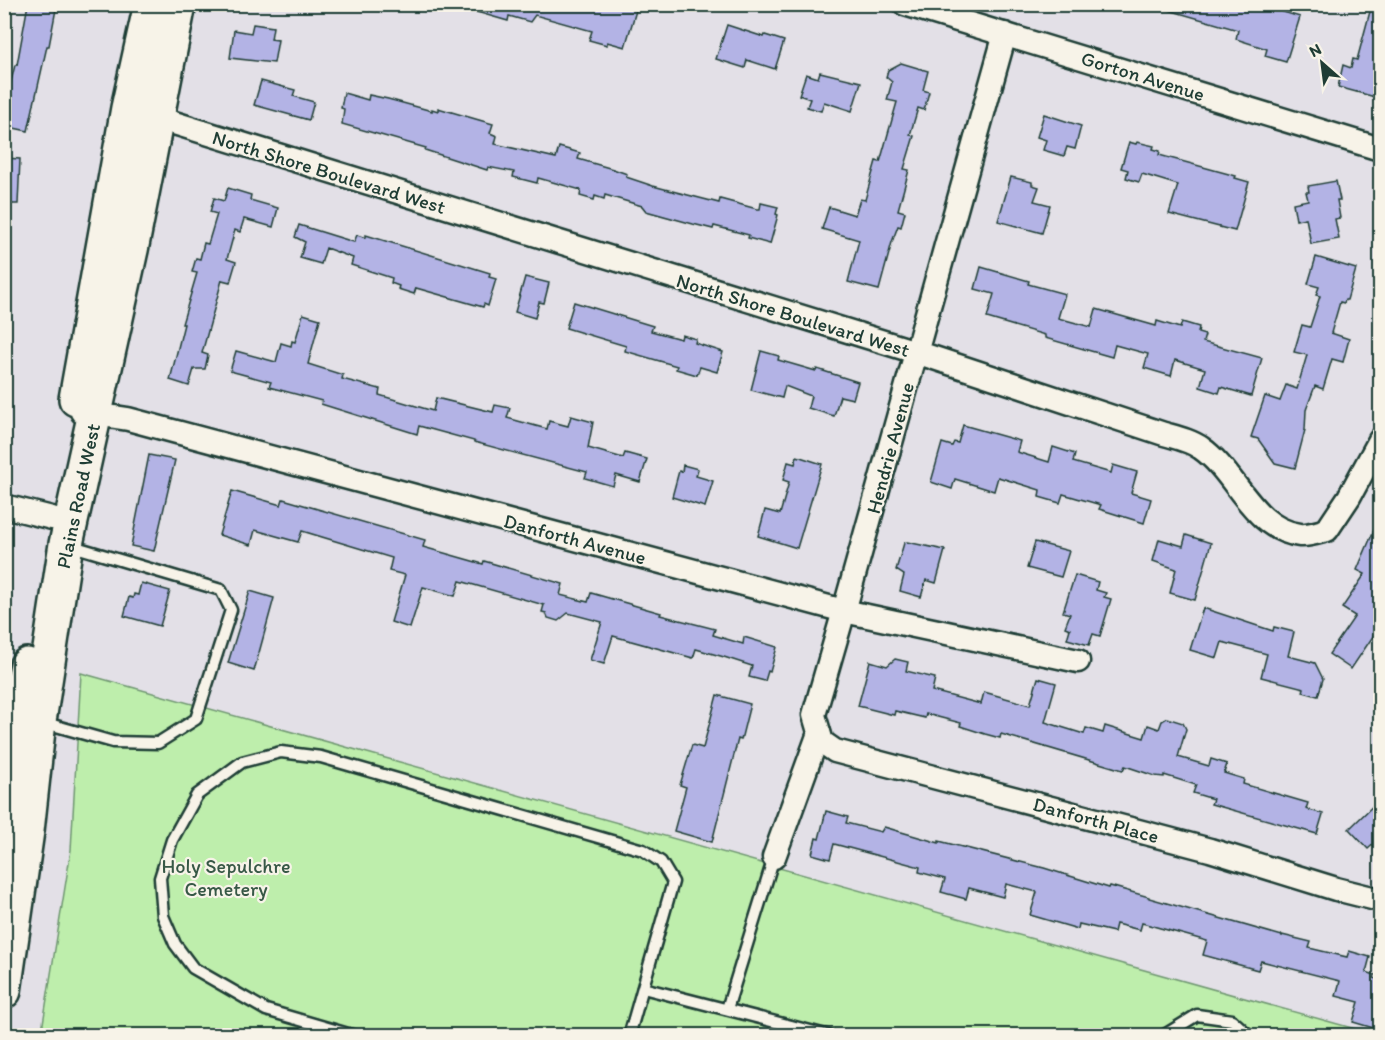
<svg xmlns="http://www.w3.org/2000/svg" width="1385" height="1040" viewBox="0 0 1385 1040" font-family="Itim,sans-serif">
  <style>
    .green { fill: #beeeac; stroke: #6e9670; stroke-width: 1.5 }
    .building { fill: #b3b3e5; stroke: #1f3d34; stroke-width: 1.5 }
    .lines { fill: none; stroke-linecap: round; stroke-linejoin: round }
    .service-casing { stroke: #1f3d34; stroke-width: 15 }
    .minor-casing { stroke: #1f3d34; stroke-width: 27 }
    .primary-casing { stroke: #1f3d34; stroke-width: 38 }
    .service { stroke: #f7f3e8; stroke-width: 10 }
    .minor { stroke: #f7f3e8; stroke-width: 22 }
    .primary { stroke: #f7f3e8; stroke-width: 33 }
    .labels { text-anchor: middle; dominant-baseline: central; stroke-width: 4.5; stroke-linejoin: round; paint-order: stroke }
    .street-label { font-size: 20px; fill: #1f3d34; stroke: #f7f3e8 }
    .park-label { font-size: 20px; fill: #375846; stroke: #f7f3e8 }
  </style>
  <rect width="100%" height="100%" fill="#e3e0e7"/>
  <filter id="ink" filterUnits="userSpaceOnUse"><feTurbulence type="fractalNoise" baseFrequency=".0167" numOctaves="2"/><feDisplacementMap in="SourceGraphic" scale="12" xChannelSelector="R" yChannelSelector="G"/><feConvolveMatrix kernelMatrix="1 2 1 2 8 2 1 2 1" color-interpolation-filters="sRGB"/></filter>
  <g filter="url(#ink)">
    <path class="green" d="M81 673 1377 1035 41 1036 71 850Z"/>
    <g class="building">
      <path d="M28 4H57L49 46H47L28 131 4 126V109L15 65H17Z"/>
      <path d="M467 4H638L625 47 607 42V45L589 40 592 31 535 15 530 22 509 16 508 21 466 9Z"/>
      <path d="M1166 4H1259L1269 8 1273 4H1281L1283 12 1300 17 1286 62 1265 56 1267 49 1236 39 1238 30 1165 9Z"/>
      <path d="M1372 4H1380V75L1375 97 1338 87 1343 65 1351 68 1353 59 1357 60Z"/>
      <path d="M253 24 273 27 271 39 278 40 274 63 230 58 234 30 251 33Z"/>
      <path d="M727 25 764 37 765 35 784 41 775 69 747 60 745 68 716 59Z"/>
      <path d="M901 63 928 71 923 90 929 92 924 110 918 108 910 135 914 136 904 169 909 170 898 210 905 212 901 227 898 226 892 242 879 290 848 282 859 240 822 229 829 207 855 215 860 199 865 200 876 161 880 162 897 102 887 100 892 82 886 77 888 70Z"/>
      <path d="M820 72 861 82 852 111 824 102 821 111 807 107 810 99 799 95 806 74 818 78Z"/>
      <path d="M261 81 295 90 293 96 314 102 309 120 254 105Z"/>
      <path d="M344 93 368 100 369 95 388 99 432 111V109L438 111V108L479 120 493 124 490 133 497 136 495 144 556 158 559 147 580 153 578 159 613 169 627 174 626 177 653 186 719 203 720 199 757 209H760L761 203 778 207 776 214 778 215 770 244 748 238 749 235 714 226 713 229 693 224 646 211 642 206 605 195 604 199 595 196 594 200 580 196 581 190 538 178 537 183 513 177 514 172 488 167 487 170 425 150 426 148 342 124 344 109 341 108Z"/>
      <path d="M1044 114 1081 126 1075 149 1067 147 1064 156 1043 150 1046 140 1037 137Z"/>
      <path d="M1129 142 1136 144 1137 142 1154 146 1153 149 1160 151 1159 155 1236 176 1235 178 1249 182 1235 231 1169 214 1178 185 1142 174 1139 182 1126 178 1128 170 1121 168Z"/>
      <path d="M4 158 20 159 18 204H4Z"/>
      <path d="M1011 177 1032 182V185L1039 187 1034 201 1050 205 1042 233 998 221Z"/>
      <path d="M1336 181 1340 200H1337L1340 218 1335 219 1339 239 1311 244 1306 218 1296 220 1293 203 1308 200 1306 192H1309L1308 186Z"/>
      <path d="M228 188 251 195 250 200 278 208 273 227 244 219 240 232 235 230 227 259 236 262 230 282 222 280 202 353 208 355 205 369H194L189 386 170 380 184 324H182L197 273 192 272 196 258 200 259 204 243 208 244 217 214 210 212 214 198 224 201Z"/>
      <path d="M299 225 354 242 357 235 366 238V235L490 273 489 277 496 279 488 306 484 304 483 307 416 288 414 294 398 289 399 286 391 283 392 278 351 265 353 258 326 248 321 264 300 258 305 242 295 237Z"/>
      <path d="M1316 257 1356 269 1347 300H1345L1344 303 1340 302 1331 333 1349 339 1343 362 1332 359 1323 389 1315 386 1306 410 1305 430 1295 468 1275 463 1258 439 1251 437 1265 396 1280 401 1286 385 1297 389 1307 355 1294 352 1302 325 1310 327 1320 296 1316 295 1319 287 1308 284Z"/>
      <path d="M981 267 1029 281 1028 284 1065 294 1058 318 1091 327 1096 309 1156 326 1157 321 1180 328 1182 322 1199 327 1198 333 1205 335 1203 342 1262 358 1251 396 1221 387 1219 393 1200 387 1205 369 1175 360 1171 376 1144 368 1148 354 1115 345 1112 357 1045 338V335L987 318 994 294 975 289Z"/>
      <path d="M525 277 549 283 544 303 539 302 535 318 515 312Z"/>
      <path d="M574 302 653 326 651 331 681 339 682 335 696 339 695 343 723 352 717 372 700 367 697 375 676 369 677 366 625 351 626 346 566 328Z"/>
      <path d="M303 314 320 319 308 364 343 375 342 379 380 389 379 395 433 411 436 398 493 412 495 405 510 408 507 418 547 429 549 421 568 426 571 416 593 422 588 448 623 458 625 453 647 459 640 482 616 475 613 486 585 478 587 472 474 442V441L419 426 417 434 321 404 322 401 269 387 271 382 230 371 236 351 276 362 281 343 291 346 292 341 295 342Z"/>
      <path d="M761 351 779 356 778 360 816 371 817 369 858 382 853 399 840 396 834 416 808 408 811 396 785 386 782 398 751 390Z"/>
      <path d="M963 425 1020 441 1017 452 1049 462 1053 447 1075 454 1073 462 1111 473 1113 465 1137 472 1131 493 1151 499 1144 523 1099 509 1101 505 1063 494 1060 503 1039 497 1040 490 998 477 994 491 955 479 952 489 931 482 942 443 952 446 954 442 958 443Z"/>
      <path d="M149 455 175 460 154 551 131 546Z"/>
      <path d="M797 456 822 464 797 548 758 536 765 510 780 514 789 482 783 480 788 462 795 464Z"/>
      <path d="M683 465 698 469 696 476 713 481 705 507 672 497 679 471 682 472Z"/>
      <path d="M232 491 281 505 283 499 425 540 423 547 483 564 484 561 563 584 560 595 588 602 591 593 661 613 660 615 715 629 713 635 743 644 744 637 777 647 770 672 768 671 765 681 749 677 752 666 724 657 696 649 693 658 613 636 604 664 590 660 602 622 568 613 558 621 548 618 546 613 542 612 544 605 460 581 455 596 423 587 410 628 391 622 405 575 389 571 392 558 302 531 298 542 255 530 251 545 219 535Z"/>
      <path d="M1380 516V626L1351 669 1329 654 1355 616 1342 608 1365 574 1357 570Z"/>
      <path d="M1186 535 1211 543 1195 600 1170 593 1176 569 1153 561 1159 539 1183 546Z"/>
      <path d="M907 542 945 550 936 583 926 580 921 597 900 591 904 575 896 570 904 543Z"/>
      <path d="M1035 542 1069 551 1061 577 1027 568Z"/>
      <path d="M1075 575 1098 582 1096 590 1106 593 1104 597 1111 599 1100 636 1093 634 1089 645 1067 639 1070 629 1065 627 1070 614 1063 612Z"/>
      <path d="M141 583 170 591 160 626 124 616 129 597 133 598 134 594 138 595Z"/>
      <path d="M250 591 274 598 254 671 228 663Z"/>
      <path d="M1203 608 1273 631 1274 627 1294 632 1288 656 1315 663 1323 679 1318 696 1303 692 1304 688 1261 677 1267 654 1222 642 1217 658 1190 650Z"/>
      <path d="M895 659 908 662 906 671 935 678 932 691 981 704 984 692 1030 705 1038 678 1056 683 1045 722 1084 734 1086 728 1103 733 1105 726 1144 738 1148 725 1159 729 1162 721 1167 718 1183 723 1186 729 1178 757 1209 766 1211 759 1227 764 1224 773 1244 779 1243 784 1308 803 1306 809 1323 814 1317 834 1211 804 1213 799 1193 793 1196 785 1164 775V777L1155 776 1125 766 1123 770 1001 734 1000 738 985 734 960 726 961 723 926 714 925 718 895 711 894 715 858 706 870 661 887 666Z"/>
      <path d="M717 695 750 704 741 740 738 739 712 842 674 831 686 787 680 785 692 745 703 748Z"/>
      <path d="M1380 799V838L1368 849 1349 829Z"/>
      <path d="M826 811 848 817 846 823 881 832 884 827 939 843V841L1044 868 1109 888 1110 886 1149 897V898L1282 936V935L1311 942 1309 948 1347 957 1349 951 1370 957 1366 972 1375 975 1374 978 1380 980V1030L1353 1022 1359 1002 1336 996 1340 981 1261 961 1258 970 1203 955 1207 941 1142 923 1140 930 1116 924 1114 932 1079 924 1078 929 1030 915 1037 892 1006 884 1003 897 969 888 966 899 941 892 945 879 919 872 920 867 834 844 830 859 812 854 816 838 819 839Z"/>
    </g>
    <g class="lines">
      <defs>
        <g id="service">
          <path d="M42 722 113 742 158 743 196 719 231 610 221 590 69 545"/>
          <path d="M643 988 830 1036"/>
          <path d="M727 1009 774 857"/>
          <path d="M355 1036 266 1010 193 968 175 944 163 916 160 878 172 840 197 795 242 762 281 752 321 757 643 850 661 862 673 882 629 1036"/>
          <path d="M1163 1036 1197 1015 1232 1020 1250 1036"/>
        </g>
        <g id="minor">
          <path d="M905 4 1380 149"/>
          <path d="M1005 34 844 611 814 715 822 742 835 751 1210 850 1336 889 1380 900"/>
          <path d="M145 114 916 352 1161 433C1174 437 1190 440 1201 448 1236 472 1253 530 1300 535 1308 536 1319 532 1327 530L1349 497 1380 440"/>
          <path d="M82 412 128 419 844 611 1078 661"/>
          <path d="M4 506 52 518"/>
          <path d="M774 857 819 733"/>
        </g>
        <g id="primary">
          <path d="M76 399 128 108 151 4"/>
          <path d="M7 810 14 728 27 665"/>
          <path d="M4 991 27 831 39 721 66 544 131 250 179 4"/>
        </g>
      </defs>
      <use href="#service" class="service-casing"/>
      <use href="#minor" class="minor-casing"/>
      <use href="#primary" class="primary-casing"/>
      <use href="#service" class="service"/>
      <use href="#minor" class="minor"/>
      <use href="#primary" class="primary"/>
    </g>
  </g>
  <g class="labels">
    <g class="street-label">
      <text transform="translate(1143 76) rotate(17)">Gorton Avenue</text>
      <text transform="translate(329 172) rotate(17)">North Shore Boulevard West</text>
      <text transform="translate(793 315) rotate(17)">North Shore Boulevard West</text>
      <text transform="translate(890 448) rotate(-75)">Hendrie Avenue</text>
      <text transform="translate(78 496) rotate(-78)">Plains Road West</text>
      <text transform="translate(575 539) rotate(15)">Danforth Avenue</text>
      <text transform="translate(1096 820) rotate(15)">Danforth Place</text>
    </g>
    <g class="park-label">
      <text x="226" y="866">Holy Sepulchre<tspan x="226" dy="23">Cemetery</tspan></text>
    </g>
  </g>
  <rect width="1385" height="1040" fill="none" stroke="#f7f3e8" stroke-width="24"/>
  <rect x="12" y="12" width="1361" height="1016" fill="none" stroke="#1f3d34" stroke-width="2" filter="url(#ink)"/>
  <g transform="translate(1322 63) rotate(332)" stroke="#f7f3e8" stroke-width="4.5" paint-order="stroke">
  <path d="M0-4.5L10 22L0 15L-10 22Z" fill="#1f3d34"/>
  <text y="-9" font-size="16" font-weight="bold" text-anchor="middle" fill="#1f3d34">N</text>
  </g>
</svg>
